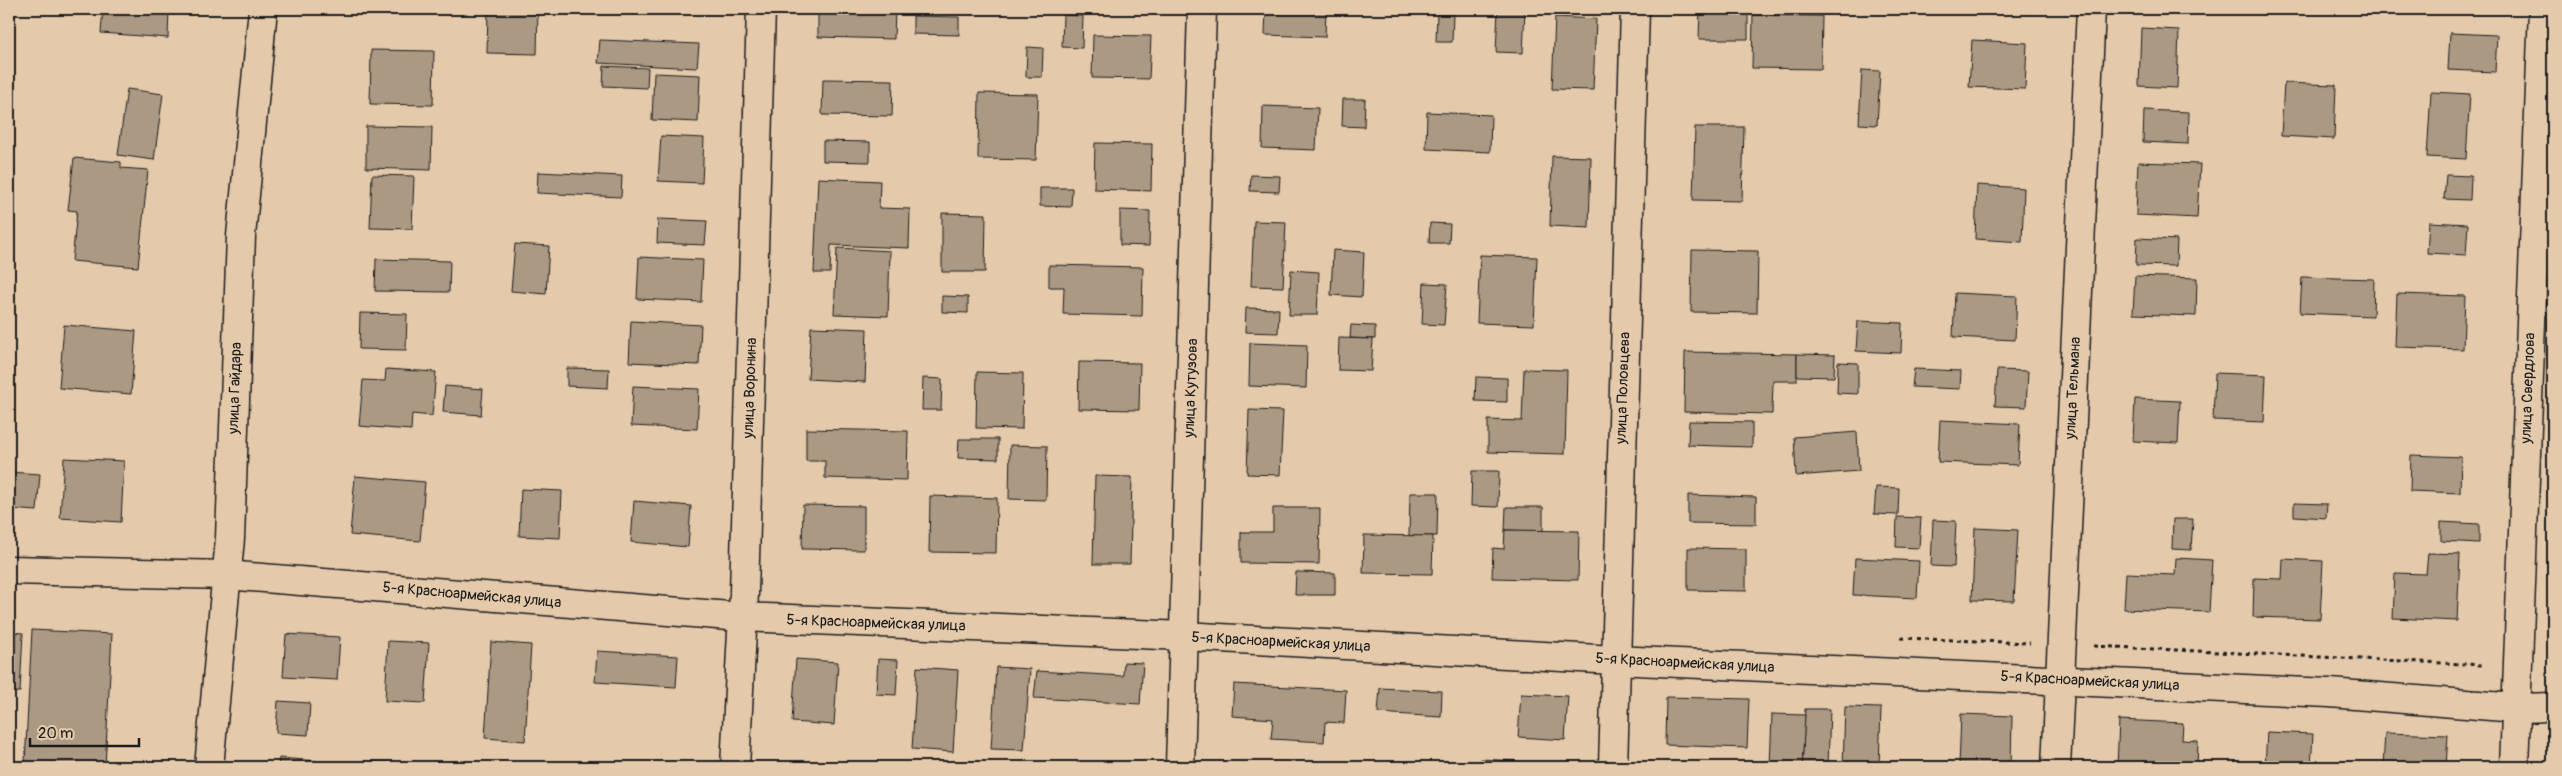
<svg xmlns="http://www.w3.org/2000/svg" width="2562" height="776" viewBox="0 0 2562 776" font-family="Pangolin,sans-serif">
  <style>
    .building { fill: #ac9983; stroke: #1c1c1c }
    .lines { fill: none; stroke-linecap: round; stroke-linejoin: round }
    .street-casing { stroke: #1c1c1c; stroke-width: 31 }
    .path { stroke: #1c1c1c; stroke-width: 3; stroke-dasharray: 4 4; stroke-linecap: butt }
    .street { stroke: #e4caab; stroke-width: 28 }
    .labels { text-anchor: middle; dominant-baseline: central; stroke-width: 4.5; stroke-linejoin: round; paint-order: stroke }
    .street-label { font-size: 15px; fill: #1c1c1c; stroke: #e4caab }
  </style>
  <rect width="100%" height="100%" fill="#e4caab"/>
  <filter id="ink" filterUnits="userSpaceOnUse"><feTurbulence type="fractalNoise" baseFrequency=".02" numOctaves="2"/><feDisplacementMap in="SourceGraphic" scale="10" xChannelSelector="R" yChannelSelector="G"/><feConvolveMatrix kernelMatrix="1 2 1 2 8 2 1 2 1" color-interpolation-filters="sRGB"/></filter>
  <g filter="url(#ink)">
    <g class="building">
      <path d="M103 9H169L168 38 101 33Z"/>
      <path d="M488 9H538L537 54 487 53Z"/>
      <path d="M818 9H895L894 39 818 37Z"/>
      <path d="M1266 9H1326L1325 37 1265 35Z"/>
      <path d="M1498 9H1525L1523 53 1496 52Z"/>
      <path d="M1700 9H1748V39H1699Z"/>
      <path d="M1943 9H1975V12L1943 10Z"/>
      <path d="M1993 9H2033L2032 13 1993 11Z"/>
      <path d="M1437 13 1453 14 1452 42H1436Z"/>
      <path d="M1063 15 1083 16 1082 48 1062 47Z"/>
      <path d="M1753 15 1822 16 1821 69 1752 68Z"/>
      <path d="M913 16 959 17V35L913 34Z"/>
      <path d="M1555 17 1596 19 1593 90 1552 89Z"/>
      <path d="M2141 28 2179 30 2177 88 2139 86Z"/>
      <path d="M2450 33 2497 35 2495 72 2448 70Z"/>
      <path d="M1093 35 1151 36 1149 79 1092 78Z"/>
      <path d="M600 40 699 44 697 68 598 63Z"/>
      <path d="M1972 40 2027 43 2025 89 1969 87Z"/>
      <path d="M1027 47 1043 48 1042 77H1026Z"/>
      <path d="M371 50 434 51 433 105 370 104Z"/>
      <path d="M604 66 648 68 647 88 603 86Z"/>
      <path d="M1862 70 1880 71 1877 125 1859 124Z"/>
      <path d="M654 73 700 75 698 122 652 120Z"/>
      <path d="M823 79 893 80 892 116 822 115Z"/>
      <path d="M2284 83 2336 85 2334 139 2281 136Z"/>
      <path d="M127 89 163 94 154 160 118 155Z"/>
      <path d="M2431 92 2470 94 2466 159 2427 157Z"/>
      <path d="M979 93 1038 94 1036 160 978 159Z"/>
      <path d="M1343 99H1365L1364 127 1342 126Z"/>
      <path d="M1263 106 1318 108 1316 150 1262 148Z"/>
      <path d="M2144 110 2189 112 2188 144 2143 142Z"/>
      <path d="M1427 112 1491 115 1490 152 1426 149Z"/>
      <path d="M366 126 432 127 431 170 366 168Z"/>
      <path d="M1695 127H1744L1742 201 1693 200Z"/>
      <path d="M661 136 704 138 702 183 658 181Z"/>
      <path d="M823 141 870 142V162L823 161Z"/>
      <path d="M1095 143 1152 144 1151 191 1094 189Z"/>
      <path d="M1552 156 1591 157 1589 228 1550 226Z"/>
      <path d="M74 158 121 162V168L148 170 138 267 72 261 77 211 68 210Z"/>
      <path d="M2138 162 2200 164 2197 218 2136 215Z"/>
      <path d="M538 172 622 176 621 197 537 193Z"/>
      <path d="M372 175 414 176 412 229 370 228Z"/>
      <path d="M1251 175 1280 176 1279 192 1250 191Z"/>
      <path d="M2446 175 2471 176 2470 200 2444 199Z"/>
      <path d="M818 178 880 181 879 208 910 209 909 248 831 245 830 273H814Z"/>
      <path d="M1977 185 2024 188 2022 242 1975 239Z"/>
      <path d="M1040 188H1072L1071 207 1040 206Z"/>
      <path d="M1120 210 1150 211 1149 246 1120 245Z"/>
      <path d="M942 213 986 214 985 272H942Z"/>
      <path d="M658 219 707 221 705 245 657 243Z"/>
      <path d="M1254 221 1286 222 1283 287 1251 286Z"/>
      <path d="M2429 222 2468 224 2466 255 2427 253Z"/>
      <path d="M1430 223 1450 224 1449 243H1429Z"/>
      <path d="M2137 238 2177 240 2176 266 2136 265Z"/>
      <path d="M515 244 549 246 546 294 511 291Z"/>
      <path d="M837 248 890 251 888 316 834 314Z"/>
      <path d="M1333 250 1364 252 1362 297 1331 295Z"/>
      <path d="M1692 250 1758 251 1757 313 1691 312Z"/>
      <path d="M1480 255 1537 257 1534 325 1477 323Z"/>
      <path d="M639 257 703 260 701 302 637 299Z"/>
      <path d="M376 259 450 261 449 292 375 291Z"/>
      <path d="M1049 265 1143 267 1142 316 1063 314 1064 287H1049Z"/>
      <path d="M1291 270 1319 272 1317 315H1289Z"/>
      <path d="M2135 276 2197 278 2196 316 2133 314Z"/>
      <path d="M2302 277 2374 279 2373 316 2300 313Z"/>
      <path d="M1424 283 1447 284 1444 325 1422 324Z"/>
      <path d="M1955 293 2017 296 2015 340 1953 337Z"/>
      <path d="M2397 294 2465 296 2463 349 2395 347Z"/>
      <path d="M942 296 968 297V313L942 312Z"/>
      <path d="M1246 308 1279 309 1278 333 1245 332Z"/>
      <path d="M360 313 407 314 406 350 359 349Z"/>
      <path d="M631 321 701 325 699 365 629 362Z"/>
      <path d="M1858 321 1902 323 1901 353 1856 351Z"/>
      <path d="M64 325 136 331 131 394 59 388Z"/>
      <path d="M1351 325 1375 326V339L1350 338Z"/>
      <path d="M811 327 867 329 865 382 808 379Z"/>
      <path d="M1339 338 1373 339 1371 371 1338 370Z"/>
      <path d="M1250 343 1307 345 1306 388 1249 386Z"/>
      <path d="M1685 352 1797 354V381H1773L1772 414 1684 412Z"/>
      <path d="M1797 354 1835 355 1834 377 1797 376Z"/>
      <path d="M1079 362 1140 363 1139 410 1078 409Z"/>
      <path d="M1838 362 1858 363V394L1837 393Z"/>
      <path d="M567 368 609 369 608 388 567 386Z"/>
      <path d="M386 369 436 372 432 416 412 414 411 430 359 426 363 380 385 381Z"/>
      <path d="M1524 369 1567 370 1565 454 1488 452V420L1522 421Z"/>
      <path d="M1914 369 1961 371 1960 389 1912 387Z"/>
      <path d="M1997 370 2028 371 2026 407 1995 406Z"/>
      <path d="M977 372 1023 373 1022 429 976 428Z"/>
      <path d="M2215 373 2266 375 2264 422 2213 420Z"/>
      <path d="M1476 377 1507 378V402L1475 401Z"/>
      <path d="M923 378 942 379 941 410H922Z"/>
      <path d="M445 386 483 389 481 415 443 412Z"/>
      <path d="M633 386 699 389 697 429 631 426Z"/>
      <path d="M2135 399 2180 401 2178 443 2133 441Z"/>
      <path d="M1249 410 1283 411 1280 475 1247 474Z"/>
      <path d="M1940 420 2020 424 2018 465 1938 462Z"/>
      <path d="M1689 421 1752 422V447L1688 445Z"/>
      <path d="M806 429 908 431 907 480 825 478V461H806Z"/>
      <path d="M1857 432 1859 471 1796 476 1794 437Z"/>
      <path d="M959 439H998V459L958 458Z"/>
      <path d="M1010 445 1047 446 1046 500 1009 499Z"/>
      <path d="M2411 455 2461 457 2460 493 2410 491Z"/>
      <path d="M64 458 124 461 121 522 60 518Z"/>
      <path d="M1472 471H1499L1498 507 1471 506Z"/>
      <path d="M9 472 40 474 37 511 9 509Z"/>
      <path d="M355 476 425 482 420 541 350 535Z"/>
      <path d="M1095 476 1132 477 1130 564H1093Z"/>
      <path d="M1876 487 1899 488 1898 515 1874 514Z"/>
      <path d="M521 489 562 491 560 538 519 536Z"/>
      <path d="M1410 493H1438L1437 536H1409Z"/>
      <path d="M1688 495 1756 497V524L1688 523Z"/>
      <path d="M930 496 997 498 996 553 929 552Z"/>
      <path d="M634 501 691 506 688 547 631 542Z"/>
      <path d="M2294 503 2327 504 2326 518 2294 516Z"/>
      <path d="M803 505 864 506V550L802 549Z"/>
      <path d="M1506 507H1543V531L1505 530Z"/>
      <path d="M1273 508H1320L1319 564 1241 563V532H1273Z"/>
      <path d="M1897 517 1921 518 1919 548 1896 547Z"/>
      <path d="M2173 519H2193L2191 550 2172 549Z"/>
      <path d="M1933 520 1956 521 1954 567 1931 566Z"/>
      <path d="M2441 522 2479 524V543L2441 541Z"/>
      <path d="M1975 528 2018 530 2014 601 1972 600Z"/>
      <path d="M1505 530 1579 531 1578 580 1492 578 1493 548 1504 549Z"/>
      <path d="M1364 535 1433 536 1432 574 1363 573Z"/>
      <path d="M1688 548 1746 549V591L1688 590Z"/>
      <path d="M2428 553 2460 554 2457 621 2393 618 2395 573 2426 574Z"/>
      <path d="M1855 558 1919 561 1917 598 1853 595Z"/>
      <path d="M2176 558 2212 560 2209 612 2124 609 2126 573 2175 575Z"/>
      <path d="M2283 559 2323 561 2320 619 2253 617 2254 578 2282 579Z"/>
      <path d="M1296 572 1335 573V595H1295Z"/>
      <path d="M32 630 112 634 105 767 25 763Z"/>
      <path d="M9 632 23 633 20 692H9Z"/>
      <path d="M286 634 340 637 337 680 283 677Z"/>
      <path d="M388 641 429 643 425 703 385 701Z"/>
      <path d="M491 642 531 645 525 741 485 738Z"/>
      <path d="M597 651 678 656 676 687 595 682Z"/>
      <path d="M796 659 838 662 834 725 792 722Z"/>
      <path d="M878 659 898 660 896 695 876 694Z"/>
      <path d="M1124 662 1143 663 1140 704 1034 698 1037 671 1123 676Z"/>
      <path d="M917 667 958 670 953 752 912 749Z"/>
      <path d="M996 667 1030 669 1024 750 991 749Z"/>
      <path d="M1234 684 1346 690 1344 723 1325 722 1324 742 1271 739 1273 719 1232 716Z"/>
      <path d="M1380 688 1442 691 1441 717 1378 713Z"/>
      <path d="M1521 694 1568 696 1565 740 1518 737Z"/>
      <path d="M1666 697 1749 699 1747 748 1665 745Z"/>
      <path d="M278 701 310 703 308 735 276 733Z"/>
      <path d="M1845 707 1881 708 1879 767H1843Z"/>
      <path d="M1805 709H1830L1828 767H1802Z"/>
      <path d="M1772 714 1805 715 1802 767H1770Z"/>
      <path d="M1961 714 2012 716 2011 767H1959Z"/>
      <path d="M2119 720 2183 723 2182 740 2198 741 2197 767H2117Z"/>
      <path d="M9 730H14L13 750 9 749Z"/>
      <path d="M2267 732 2313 734 2311 767H2265Z"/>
      <path d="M2385 733 2448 735 2446 767H2383Z"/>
      <path d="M279 758 317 761V767H278Z"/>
      <path d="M1481 759 1515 761V767H1480Z"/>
      <path d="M361 761 453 766V767H361Z"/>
    </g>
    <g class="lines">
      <defs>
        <g id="street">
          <path d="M9 570 226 575 742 617 1184 636 1615 660 2330 693 2516 708 2553 707"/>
          <path d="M209 767 230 538 241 236 263 9"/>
          <path d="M735 767 744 593 761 9"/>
          <path d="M1180 767 1202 9"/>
          <path d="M1613 767 1635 9"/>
          <path d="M2056 767 2091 9"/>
          <path d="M2514 767 2543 9"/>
        </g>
      </defs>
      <use href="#street" class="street-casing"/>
      <g class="path">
        <path d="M1901 638 2030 643"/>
        <path d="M2094 646 2484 665"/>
      </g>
      <use href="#street" class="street"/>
    </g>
  </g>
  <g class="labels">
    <g class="street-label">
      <text transform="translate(235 388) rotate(-88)">улица Гайдара</text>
      <text transform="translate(750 388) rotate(-88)">улица Воронина</text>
      <text transform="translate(1191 388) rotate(-88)">улица Кутузова</text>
      <text transform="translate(1623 388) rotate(-88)">улица Половцева</text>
      <text transform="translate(2073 388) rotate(-87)">улица Тельмана</text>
      <text transform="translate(2528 388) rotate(-88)">улица Свердлова</text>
      <text transform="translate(472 595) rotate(5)">5-я Красноармейская улица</text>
      <text transform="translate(876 623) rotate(2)">5-я Красноармейская улица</text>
      <text transform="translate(1281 642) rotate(3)">5-я Красноармейская улица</text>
      <text transform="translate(1685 663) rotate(3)">5-я Красноармейская улица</text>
      <text transform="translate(2090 681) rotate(3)">5-я Красноармейская улица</text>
    </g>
  </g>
  <rect width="2562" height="776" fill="none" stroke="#e4caab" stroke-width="30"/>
  <rect x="15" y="15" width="2532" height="746" fill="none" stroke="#1c1c1c" stroke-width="2" filter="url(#ink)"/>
  <path d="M30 738v8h109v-8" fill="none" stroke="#1c1c1c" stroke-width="2.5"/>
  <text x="38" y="738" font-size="15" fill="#1c1c1c" stroke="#e4caab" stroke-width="4" paint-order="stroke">20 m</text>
</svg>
